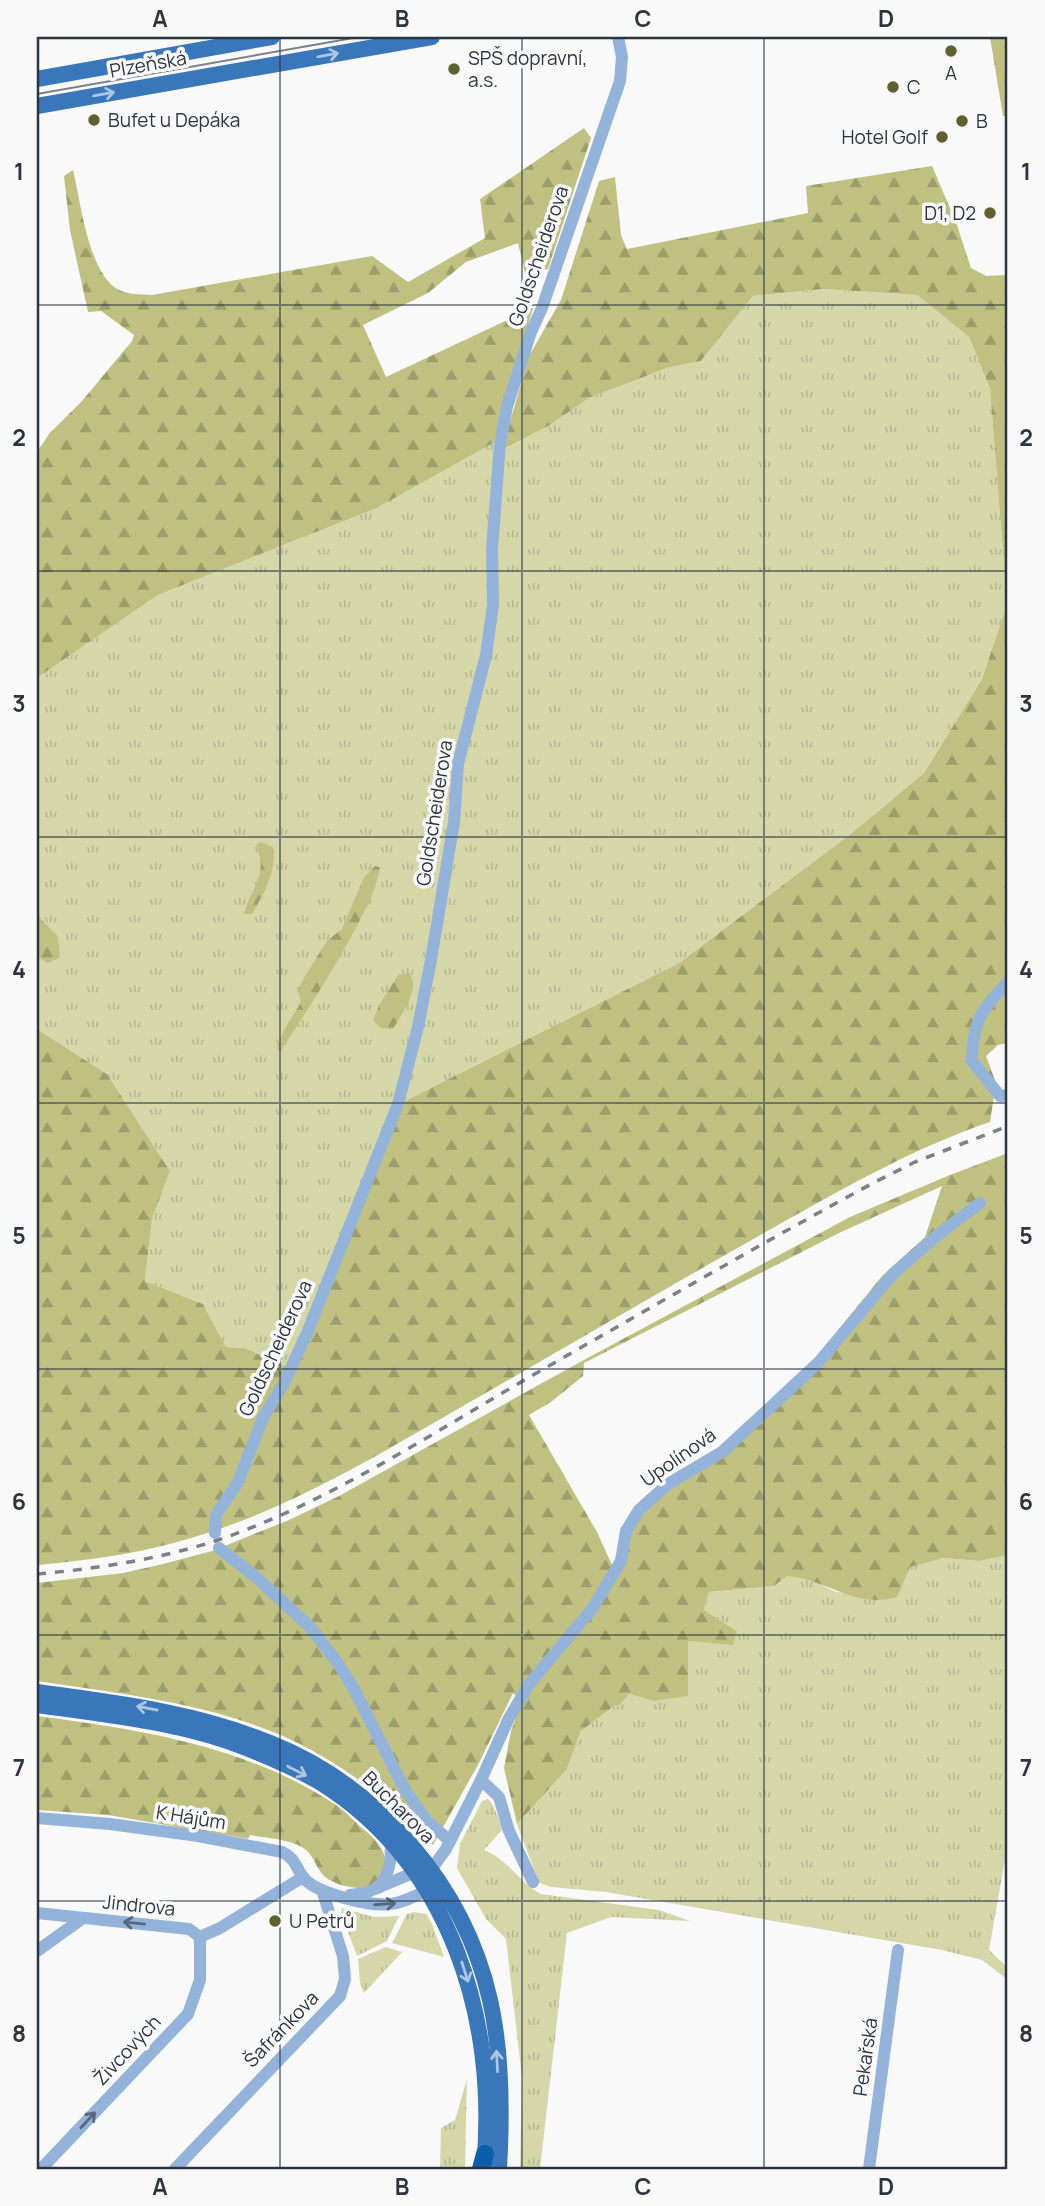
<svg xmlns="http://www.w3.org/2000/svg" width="1045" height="2206" viewBox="0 0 1045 2206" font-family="Manrope,sans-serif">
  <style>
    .grass { fill: url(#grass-tufts) }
    .forest { fill: url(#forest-firs); fill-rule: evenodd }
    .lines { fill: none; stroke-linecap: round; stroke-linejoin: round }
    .minor { stroke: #94b3da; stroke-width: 12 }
    .major { stroke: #3a76ba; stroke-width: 16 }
    .highway { stroke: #0c5ead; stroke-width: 18 }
    .tram { stroke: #7b8188; stroke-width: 2 }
    .rail { stroke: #7b8188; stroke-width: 3.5; stroke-dasharray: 9 9; stroke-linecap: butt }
    .oneway { stroke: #adc5e0 }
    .oneway2 { stroke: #56687e }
    .grid { fill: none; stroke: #2c3641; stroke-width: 2; stroke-opacity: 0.55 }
    .poi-dot { fill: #60602d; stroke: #f9f9f9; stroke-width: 2.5 }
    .labels { text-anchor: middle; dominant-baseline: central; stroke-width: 7; stroke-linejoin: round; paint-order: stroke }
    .poi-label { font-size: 19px; fill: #2c3641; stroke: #f9f9f9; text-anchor: start }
    .street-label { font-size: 19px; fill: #2c3641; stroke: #f9f9f9 }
    .neatline { fill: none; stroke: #2c3641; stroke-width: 2.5 }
    .grid-label { font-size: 23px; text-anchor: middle; font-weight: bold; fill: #2c3641 }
  </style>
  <defs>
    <pattern id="grass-tufts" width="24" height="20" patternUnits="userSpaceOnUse" patternTransform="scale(1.75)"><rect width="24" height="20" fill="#d6d7a9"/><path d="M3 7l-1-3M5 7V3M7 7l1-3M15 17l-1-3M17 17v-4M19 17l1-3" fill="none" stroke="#b8b993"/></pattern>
    <pattern id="forest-firs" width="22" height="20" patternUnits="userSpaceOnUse" patternTransform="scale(1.75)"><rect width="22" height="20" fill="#c0c181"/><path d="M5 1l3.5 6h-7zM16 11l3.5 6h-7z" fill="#9c9e6b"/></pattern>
  </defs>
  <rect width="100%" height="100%" fill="#f9f9f9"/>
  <g class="grass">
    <path d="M824 289 917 295 969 337 990 389 1007 604 982 679 924 773 853 832 679 963 401 1103 295 1372 245 1348 226 1347 203 1304 145 1281 152 1219 170 1171 107 1074 37 1029V678L158 595 377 508 497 441 503 450 550 425 589 398 667 368 701 361 753 296Z"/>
    <path d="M1008 1555V1843L989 1950 1008 1968V1980L982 1960 942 1950 606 1892 551 1887 539 1883 517 1824 567 1769 581 1731 614 1706 620 1705 629 1694 653 1701 688 1640 737 1631 704 1610 709 1592 774 1586 787 1576 805 1577 836 1592 897 1596 909 1567 944 1558 979 1561Z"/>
    <path d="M488 1799 493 1805 503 1829 484 1850C508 1859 519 1883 541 1894L659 1910 690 1921 611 1917 567 1933 540 2169H520L522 2078 506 1939 486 1919 457 1868 460 1844 482 1801Z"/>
    <path d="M342 1908 374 1917 399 1916 387 1941 357 1956 341 1913Z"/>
    <path d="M414 1912 426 1914 432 1924 444 1957 392 1943 407 1914Z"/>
    <path d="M386 1947 402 1952 364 1993 360 1983 358 1959Z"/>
    <path d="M467 2079 465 2169H440L441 2128 455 2120Z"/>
  </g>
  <g class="forest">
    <path d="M990 37H1008V116H1003Z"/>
    <path d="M584 128 591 138 548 269 525 273 518 243 466 262 428 293 363 325 386 377 533 308 504 406 497 441 377 508 158 595 37 678V452L49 434 82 401 132 341 134 335 101 311 88 312 70 230 64 176 73 170C81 202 88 274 119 290 129 295 141 294 152 295L372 256 408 282 485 238 480 199Z"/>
    <path d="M932 166 956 222 971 268 986 276 1008 275V1043L998 1045 986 1056 996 1083 990 1122C916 1147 848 1186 780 1224 680 1280 583 1337 484 1394 394 1445 303 1503 204 1534 149 1552 94 1560 37 1565V1029L107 1074 170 1171 152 1219 145 1281 203 1304 226 1347 245 1348 295 1371 401 1103 679 963 853 832 924 773 982 679 1007 604 990 389 969 337 917 295 824 289 753 296 701 361 667 368 589 398 550 425 502 450 529 356 561 300 599 181 615 177 621 235 627 249 808 213 806 186Z"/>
    <path d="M261 842 273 847C277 871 264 894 252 914H244C251 886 269 877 256 845Z"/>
    <path d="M375 866 380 867C376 893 363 914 351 937 329 977 305 1014 280 1052L277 1048 283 1032 301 1002 298 989 308 971 327 941 342 929 364 877Z"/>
    <path d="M37 909 41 919 58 937 60 958 48 963 37 956Z"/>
    <path d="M399 974H409C422 987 401 1015 393 1029L381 1028 373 1021 379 1005Z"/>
    <path d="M1008 1153V1555L979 1561 944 1558 910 1567 897 1597C854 1609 827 1579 787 1576L774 1586 709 1592 704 1610 737 1631 733 1645 688 1641V1696L653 1701 629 1694 620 1705 614 1706 581 1731 567 1769 517 1824 504 1768 511 1731 522 1701 513 1693 479 1763 433 1845C413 1838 402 1816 386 1802 369 1787 350 1773 330 1761 243 1706 136 1696 37 1681V1583L123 1573 159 1565 212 1551 289 1520 339 1496 582 1361 850 1217 950 1175ZM942 1186 925 1237 882 1276 813 1361 726 1443 621 1531 614 1565H612L597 1532 529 1415 551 1402 583 1376 584 1363 839 1233Z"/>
    <path d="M37 1716C142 1730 249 1746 339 1807 347 1813 354 1821 362 1828 379 1841 396 1861 377 1880 372 1885 367 1888 359 1888 349 1888 331 1883 324 1876 315 1867 314 1854 302 1847 288 1839 266 1838 250 1835L248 1839 108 1815 37 1810Z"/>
  </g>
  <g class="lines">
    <g class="minor">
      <path d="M1008 982C981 1011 973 1020 972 1061L1000 1096 1008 1095"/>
      <path d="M215 1533 216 1515 238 1482 263 1418 284 1383 307 1333 398 1104 418 1027 431 960 454 822 458 764 486 655 493 605 492 549 500 444 507 407 531 332 542 308 620 81 622 57 618 37"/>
      <path d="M219 1548 257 1578 310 1627 337 1662 354 1689 405 1790 427 1821 450 1841"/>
      <path d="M481 1780 499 1797 509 1831 533 1882"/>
      <path d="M37 1818 110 1824 198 1836 282 1852C295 1858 295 1866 303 1877 314 1893 371 1907 390 1904 403 1903 414 1896 426 1891L431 1870 446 1849 481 1780 509 1718 530 1683 592 1609 621 1561 626 1531 639 1510 668 1484 722 1452 818 1363 893 1274 940 1233 980 1203"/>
      <path d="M378 1888C390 1873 391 1862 391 1843"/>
      <path d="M350 1895 365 1893 413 1873 422 1872"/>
      <path d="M37 1913 189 1929 200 1937"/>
      <path d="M200 1937 220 1928 303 1877"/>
      <path d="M37 1951 83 1918"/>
      <path d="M41 2169 188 2014 200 1980V1937"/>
      <path d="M175 2169 340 1996 345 1979 343 1956 322 1890"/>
      <path d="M869 2169 898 1950"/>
    </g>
    <g class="major">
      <path d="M37 79 272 37"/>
      <path d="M37 106 432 37"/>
      <path d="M37 1692C116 1703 196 1712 270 1743 378 1786 464 1885 490 2000 502 2052 502 2116 499 2169"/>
      <path d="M37 1705C108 1715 182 1722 249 1749 273 1759 298 1769 321 1783 451 1865 498 2020 484 2167"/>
    </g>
    <path class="highway" d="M481 2169 485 2154"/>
    <path class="tram" d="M37 94 359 37"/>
    <path class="rail" d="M37 1574C95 1569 153 1560 209 1543 321 1507 431 1434 533 1375 647 1310 760 1244 875 1182L915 1162 1008 1126"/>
  </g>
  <defs><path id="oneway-shaft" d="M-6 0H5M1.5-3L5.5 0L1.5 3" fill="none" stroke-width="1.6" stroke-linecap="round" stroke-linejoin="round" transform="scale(1.75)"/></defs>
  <g class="oneway">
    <use href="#oneway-shaft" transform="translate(328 55) rotate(-10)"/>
    <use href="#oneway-shaft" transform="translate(104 94) rotate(-10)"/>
    <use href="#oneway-shaft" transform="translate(147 1708) rotate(-169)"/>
    <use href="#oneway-shaft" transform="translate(297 1771) rotate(27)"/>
    <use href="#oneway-shaft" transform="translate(465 1972) rotate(72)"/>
    <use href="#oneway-shaft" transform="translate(497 2061) rotate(-93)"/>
  </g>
  <g class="oneway2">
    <use href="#oneway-shaft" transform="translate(385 1904) rotate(-4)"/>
    <use href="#oneway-shaft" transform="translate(134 1923) rotate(-174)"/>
    <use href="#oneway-shaft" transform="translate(88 2120) rotate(-47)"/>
  </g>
  <path class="grid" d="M280 37V2169M522 37V2169M764 37V2169M37 305H1008M37 571H1008M37 837H1008M37 1103H1008M37 1369H1008M37 1635H1008M37 1901H1008"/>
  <g class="poi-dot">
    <circle cx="951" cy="51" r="7"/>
    <circle cx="454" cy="69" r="7"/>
    <circle cx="893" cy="87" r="7"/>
    <circle cx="94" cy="120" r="7"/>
    <circle cx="962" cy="121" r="7"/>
    <circle cx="942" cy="137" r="7"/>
    <circle cx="990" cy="213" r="7"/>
    <circle cx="275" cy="1921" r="7"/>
  </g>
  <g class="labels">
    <g class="poi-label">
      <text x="468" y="58">SPŠ dopravní,<tspan x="468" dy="22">a.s.</tspan></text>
      <text x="951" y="73" text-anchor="middle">A</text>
      <text x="907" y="87">C</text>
      <text x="108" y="120">Bufet u Depáka</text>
      <text x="976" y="121">B</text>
      <text x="928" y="137" text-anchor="end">Hotel Golf</text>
      <text x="976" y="213" text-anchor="end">D1, D2</text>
      <text x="289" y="1921">U Petrů</text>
    </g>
    <g class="street-label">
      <text transform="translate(148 64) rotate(-10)">Plzeňská</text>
      <text transform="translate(538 256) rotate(-71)">Goldscheiderova</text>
      <text transform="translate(434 813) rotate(-81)">Goldscheiderova</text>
      <text transform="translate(275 1348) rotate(-65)">Goldscheiderova</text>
      <text transform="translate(678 1457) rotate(-35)">Upolínová</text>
      <text transform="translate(399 1807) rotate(45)">Bucharova</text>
      <text transform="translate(191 1817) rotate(9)">K Hájům</text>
      <text transform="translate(139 1905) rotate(6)">Jindrova</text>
      <text transform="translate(281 2029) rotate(-46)">Šafránkova</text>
      <text transform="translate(127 2050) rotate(-47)">Živcových</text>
      <text transform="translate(865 2057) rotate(-82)">Pekařská</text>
    </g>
  </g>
  <rect width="1045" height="2206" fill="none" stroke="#f9f9f9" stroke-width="77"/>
  <rect x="38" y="38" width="968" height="2130" class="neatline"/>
  <g class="grid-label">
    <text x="160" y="27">A</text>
    <text x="402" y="27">B</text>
    <text x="643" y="27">C</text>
    <text x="886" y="27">D</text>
    <text x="19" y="180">1</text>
    <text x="1026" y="180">1</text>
    <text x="19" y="446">2</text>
    <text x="1026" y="446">2</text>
    <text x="19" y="712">3</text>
    <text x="1026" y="712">3</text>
    <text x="19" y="978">4</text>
    <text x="1026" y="978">4</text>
    <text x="19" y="1244">5</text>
    <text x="1026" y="1244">5</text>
    <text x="19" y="1510">6</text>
    <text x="1026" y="1510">6</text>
    <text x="19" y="1776">7</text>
    <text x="1026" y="1776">7</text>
    <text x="19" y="2042">8</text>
    <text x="1026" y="2042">8</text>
    <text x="160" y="2195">A</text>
    <text x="402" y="2195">B</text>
    <text x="643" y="2195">C</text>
    <text x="886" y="2195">D</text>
  </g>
</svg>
